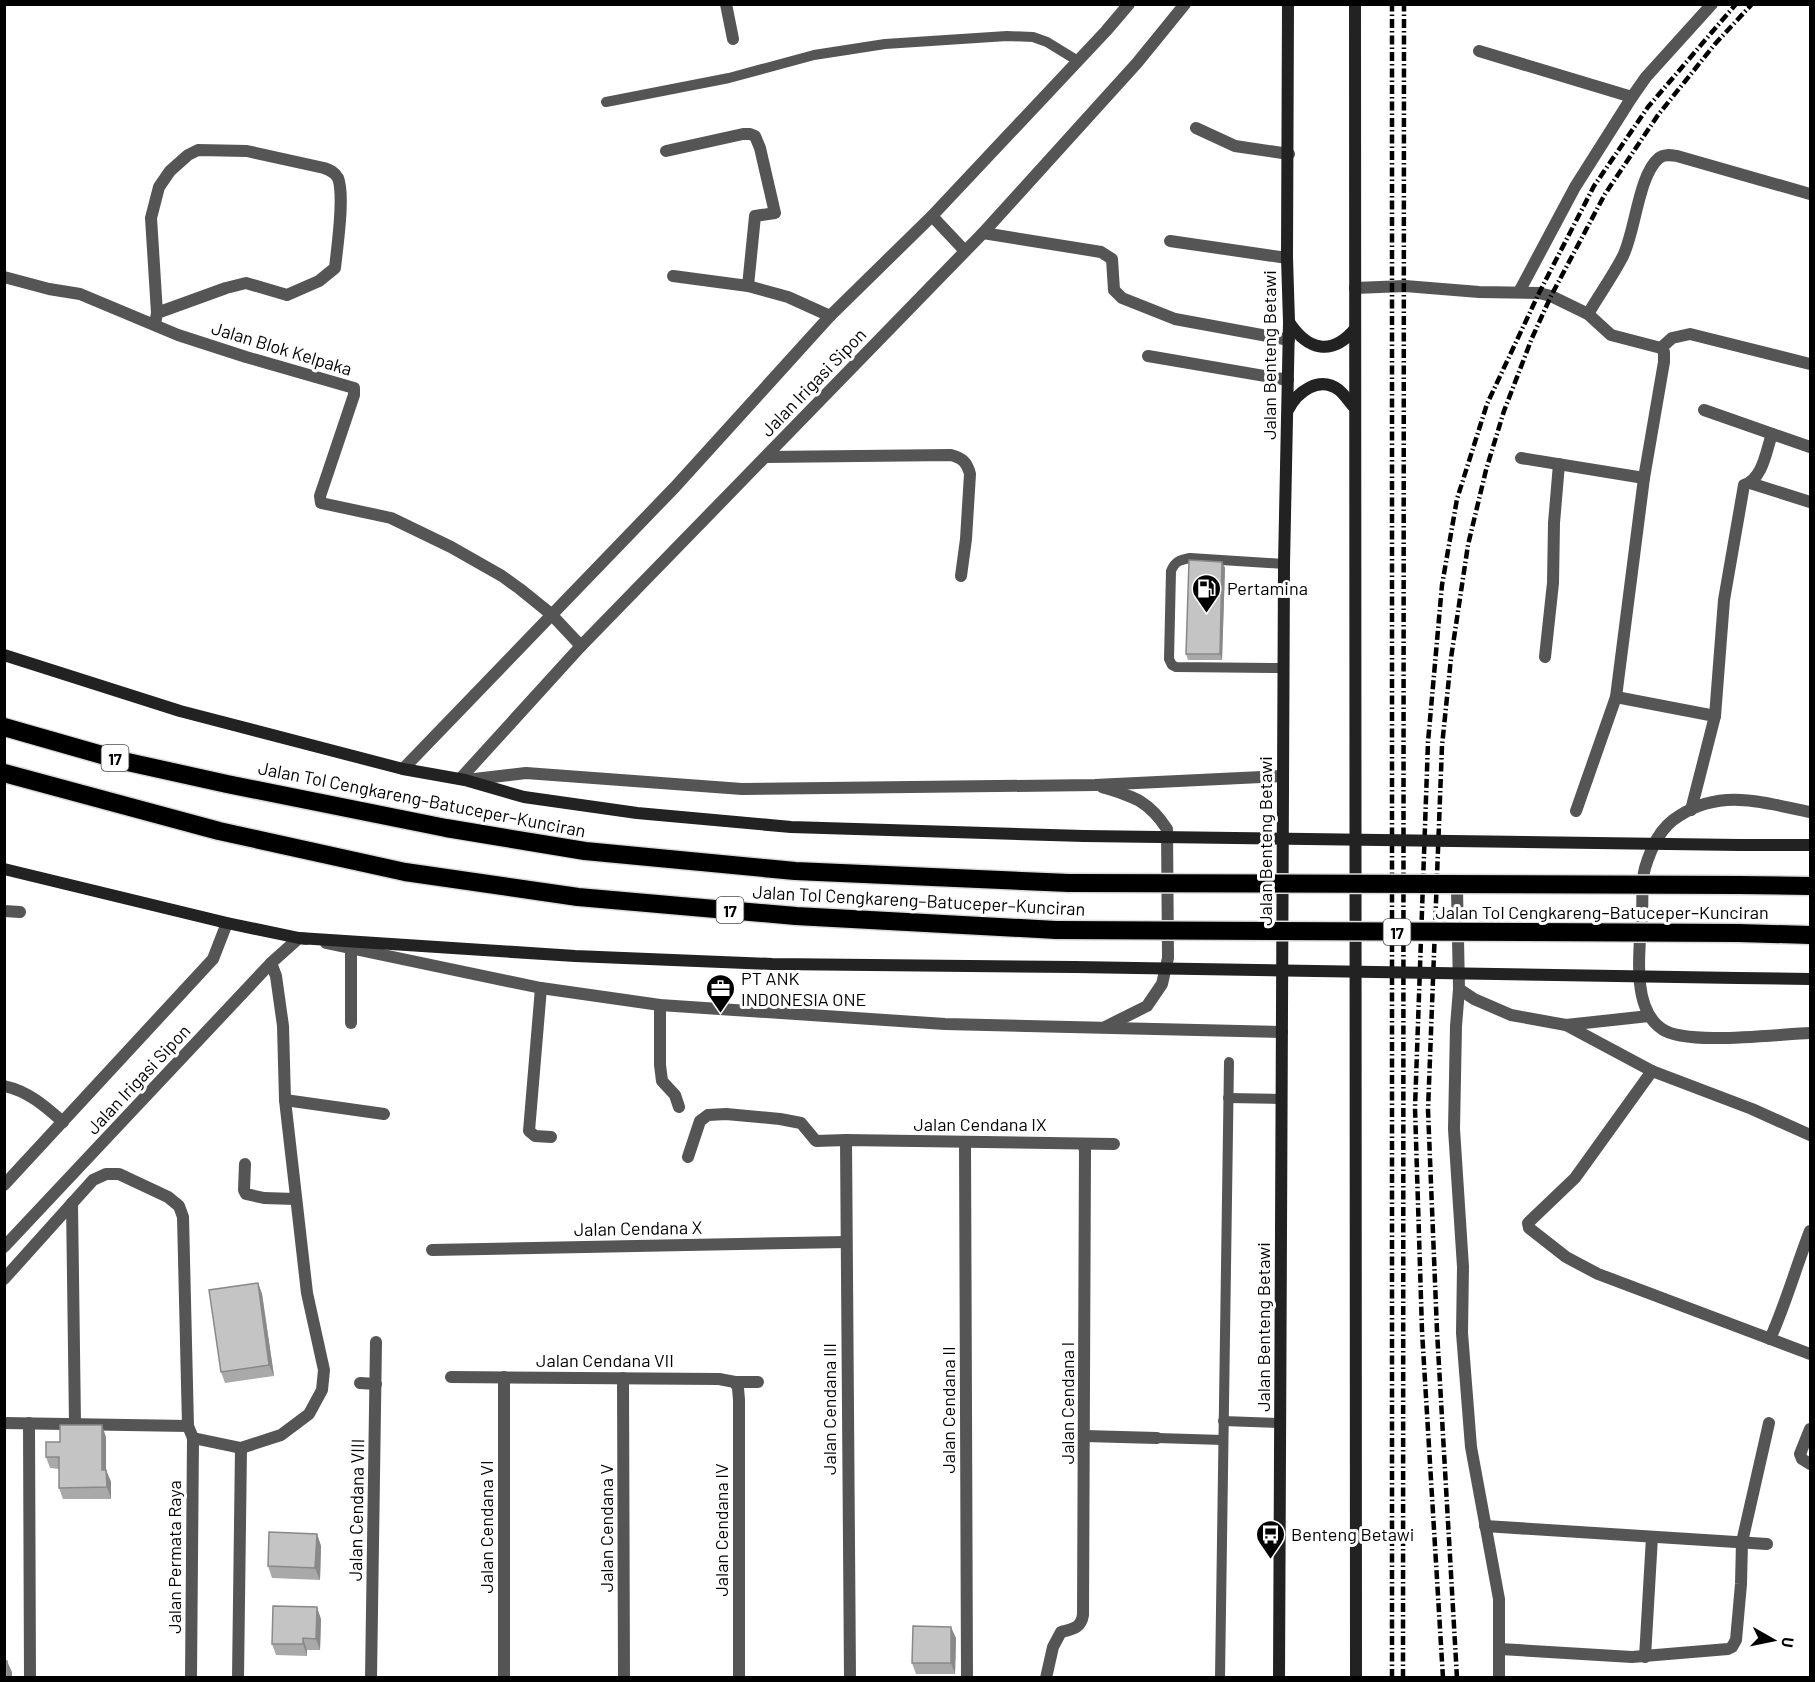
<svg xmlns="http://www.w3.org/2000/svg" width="1815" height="1682" viewBox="0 0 1815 1682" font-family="Barlow,sans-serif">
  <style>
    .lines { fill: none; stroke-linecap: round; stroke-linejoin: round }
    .motorway-casing { stroke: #dbdbdb; stroke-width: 21 }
    .service { stroke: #555; stroke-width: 10 }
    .minor { stroke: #555; stroke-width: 12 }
    .tertiary { stroke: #555; stroke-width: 12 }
    .secondary { stroke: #222; stroke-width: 12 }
    .motorway { stroke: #000; stroke-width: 18 }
    .rail { stroke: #000; stroke-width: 4.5; stroke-dasharray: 9 3 1.5 3; stroke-linecap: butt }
    .motorway-bridge-casing { stroke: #dbdbdb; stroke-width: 21; stroke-linecap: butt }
    .secondary-bridge { stroke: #222; stroke-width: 12 }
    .motorway-bridge { stroke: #000; stroke-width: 18 }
    .wall { fill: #a9a9a9 }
    .shaded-wall { fill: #898989 }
    .building { fill: #c4c4c4; stroke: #898989; stroke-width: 1.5 }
    .labels { text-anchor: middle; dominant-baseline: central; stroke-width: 6; stroke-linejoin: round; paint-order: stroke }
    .shield { fill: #fff; stroke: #4c4c4c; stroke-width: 1.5 }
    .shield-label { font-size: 16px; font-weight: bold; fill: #000 }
    .street-label { font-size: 18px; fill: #000; stroke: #fff }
    .poi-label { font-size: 18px; fill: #000; stroke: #fff; text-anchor: start }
  </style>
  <rect width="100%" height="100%" fill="#fff"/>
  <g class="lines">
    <defs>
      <g id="motorway">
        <path d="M4 727 123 761 227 784 446 828 585 851 795 871 1069 883"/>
        <path d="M4 773 219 831 405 872 578 897 796 916 1056 930"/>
        <path d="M1739 885 1810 886"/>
        <path d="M1738 933 1810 935"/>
      </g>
    </defs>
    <use href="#motorway" class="motorway-casing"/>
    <g class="service">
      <path d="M606 102 729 78 814 55 885 44 1007 36 1033 37 1047 42 1078 61"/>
      <path d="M1283 668 1176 667 1172 665 1169 659 1171 571C1175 561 1180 560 1190 558L1284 564"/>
      <path d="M1228 1098 1282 1099"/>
      <path d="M1223 1421 1280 1423"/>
      <path d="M1157 1438 1223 1440"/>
      <path d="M1220 1678 1229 1062"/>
    </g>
    <g class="minor">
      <path d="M726 4 733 39"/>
      <path d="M1479 51 1632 97"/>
      <path d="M1196 128 1235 146 1289 154"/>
      <path d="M666 151 743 134H750L755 136 760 148 775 213 755 216 748 286"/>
      <path d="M983 233 1101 252 1112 259 1114 290 1122 298 1175 319 1289 340"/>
      <path d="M1170 241 1287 258"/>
      <path d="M673 276 748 286 788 297 830 316"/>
      <path d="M4 277 49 289 80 294 178 335 246 357 354 388V395L320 496 321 503 391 518 451 547 502 576 520 589 551 614 581 646"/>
      <path d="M1355 288 1405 286 1479 292 1539 293 1551 296 1588 314 1611 335 1661 348"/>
      <path d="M1519 292 1575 187 1632 97 1646 77 1712 4"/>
      <path d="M1588 314C1599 295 1612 277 1622 258 1635 235 1638 175 1659 158 1664 154 1670 155 1677 156L1810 194"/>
      <path d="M155 324 157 313 151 218 159 187 170 171 188 155 198 150 247 151 324 168C330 170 335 172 338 178 345 196 337 248 335 268L319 281 287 295 246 283 226 288 157 313"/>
      <path d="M1661 348 1672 338 1690 334 1810 364"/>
      <path d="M1148 356 1288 380"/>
      <path d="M1704 410 1810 447"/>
      <path d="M766 457 951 455C962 458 967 462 970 474L966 539 961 576"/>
      <path d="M1521 458 1644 478"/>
      <path d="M1750 483 1810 502"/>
      <path d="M1545 657 1553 583 1554 523 1559 464"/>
      <path d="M1616 697 1715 716 1724 600 1744 485C1763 479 1766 451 1772 434"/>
      <path d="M1691 810 1715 716"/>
      <path d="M1576 811 1616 697 1644 478 1664 362V352L1661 348"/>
      <path d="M1457 889 1459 989 1474 999 1511 1015 1566 1025 1652 1071 1752 1109 1810 1135"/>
      <path d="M4 911 20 912"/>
      <path d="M541 988 529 1131 535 1136 551 1137"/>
      <path d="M1459 989 1456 1026 1454 1129 1463 1267 1462 1333 1471 1447 1499 1599V1678"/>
      <path d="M660 1005V1065L662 1081 675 1095 679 1107"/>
      <path d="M351 1023V949"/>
      <path d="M1566 1025 1649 1016"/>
      <path d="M1652 1071 1575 1178 1528 1223 1529 1228 1566 1257 1598 1274 1810 1354"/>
      <path d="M4 1086C28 1091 45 1106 63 1122"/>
      <path d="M285 1100 384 1114"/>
      <path d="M846 1140 850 1678"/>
      <path d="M965 1142 967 1678"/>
      <path d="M688 1157 700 1121 708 1115 726 1114 780 1119 801 1123 816 1141 846 1140 1114 1144"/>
      <path d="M245 1164 244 1190 246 1194 264 1198 295 1199"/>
      <path d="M72 1203 75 1423"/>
      <path d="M432 1250 846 1242"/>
      <path d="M4 1279 93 1180 106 1174H119L168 1197 179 1206 183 1217 188 1426 193 1438 191 1678"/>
      <path d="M1770 1339C1786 1303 1796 1267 1810 1231"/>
      <path d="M451 1377 719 1379 735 1382H758"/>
      <path d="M623 1378 624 1678"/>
      <path d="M735 1382 738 1388 739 1400V1678"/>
      <path d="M360 1383 376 1384"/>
      <path d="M4 1423 188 1426"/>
      <path d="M29 1423 30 1678"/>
      <path d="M1810 1429 1800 1454 1802 1459 1810 1464"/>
      <path d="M1085 1436 1157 1438"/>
      <path d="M193 1438 241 1448 238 1678"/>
      <path d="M241 1448 281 1435 309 1414 322 1390 324 1370 307 1293 285 1100 283 1026 276 976 271 963"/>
      <path d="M1485 1526 1767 1544"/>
      <path d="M1500 1649 1632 1657 1728 1649 1732 1647 1736 1640 1741 1584 1742 1542 1769 1423"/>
      <path d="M1645 1657 1652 1537"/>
      <path d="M371 1678 376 1342"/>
      <path d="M504 1678V1377"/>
      <path d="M1046 1678 1053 1647 1061 1632C1073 1629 1081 1628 1083 1615L1085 1150 1083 1144"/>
    </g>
    <g class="tertiary">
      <path d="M932 216 965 251"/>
      <path d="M403 769 675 487 830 316 932 216 1106 31 1129 4"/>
      <path d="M460 779 581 646 983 233 1137 63 1185 4"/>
      <path d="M466 780 526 773 742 789 1095 785 1283 776"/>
      <path d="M1102 787C1134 797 1148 800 1167 829L1168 958 1162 984 1147 1006 1105 1027"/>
      <path d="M1810 812C1764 803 1722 788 1679 816 1660 827 1651 848 1645 868 1641 882 1643 899 1642 913 1640 945 1630 1008 1662 1029 1686 1046 1778 1034 1810 1033"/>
      <path d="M326 943 541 988 660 1005 945 1024 1282 1032"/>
      <path d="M4 1185 213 959 227 923"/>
      <path d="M4 1247 271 963 299 938 306 939"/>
    </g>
    <g class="secondary">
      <path d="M1355 4 1356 1678"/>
      <path d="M1289 322C1308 351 1332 356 1355 329"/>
      <path d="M1288 410C1297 392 1319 375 1339 390 1345 395 1350 403 1355 408"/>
      <path d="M4 655 180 711 403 769 465 780 524 797 637 813 791 827 1084 836"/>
      <path d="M1740 845H1810"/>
      <path d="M4 869 227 923 299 938 575 956 772 964 1075 967"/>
      <path d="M1738 978 1810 979"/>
      <path d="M1279 1678 1284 564 1289 322 1287 258 1288 4"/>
    </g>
    <use href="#motorway" class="motorway"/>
    <g class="rail">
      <path d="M1392 1678V4"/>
      <path d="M1403 1678 1404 4"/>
      <path d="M1443 1678 1422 1331 1415 1108 1428 742 1442 585 1457 499 1487 404 1539 293 1594 186 1648 107 1736 4"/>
      <path d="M1457 1678 1437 1331 1428 1110 1442 746 1451 658 1468 545 1486 470 1504 411 1532 338 1551 296 1605 194 1658 115 1715 44 1752 4"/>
    </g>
    <defs>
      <g id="motorway-bridge">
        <path d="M1069 883 1739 885"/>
        <path d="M1056 930 1738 933"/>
      </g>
    </defs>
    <use href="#motorway-bridge" class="motorway-bridge-casing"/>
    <g class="secondary-bridge">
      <path d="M1084 836 1740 845"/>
      <path d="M1075 967 1738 978"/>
    </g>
    <use href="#motorway-bridge" class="motorway-bridge"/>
  </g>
  <g class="wall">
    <path d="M1222 562 1225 568 1222 660H1188L1186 654Z"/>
    <path d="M258 1283 262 1294 274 1376 225 1383 221 1372Z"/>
    <path d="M106 1437V1470L111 1482V1499H63L59 1488V1469L50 1468 46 1457Z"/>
    <path d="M317 1534 321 1546 320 1580 272 1578 268 1566Z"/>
    <path d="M321 1619 320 1650H307V1656L276 1655 272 1644Z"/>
    <path d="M956 1638 955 1674H916L912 1663Z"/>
  </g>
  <g class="shaded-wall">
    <path d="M1222 562 1225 568 1222 660 1220 654Z"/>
    <path d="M258 1283 262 1294 274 1376 269 1365Z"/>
    <path d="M102 1425 106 1437V1482L102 1470Z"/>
    <path d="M4 1456 5 1458 6 1484 4 1482Z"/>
    <path d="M106 1470 111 1482V1499L107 1487Z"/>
    <path d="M317 1534 321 1546 320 1580 315 1568Z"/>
    <path d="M317 1607 321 1619 320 1650 316 1639Z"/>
    <path d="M951 1627 956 1638 955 1674 951 1663Z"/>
    <path d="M303 1638 307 1650V1656L303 1644Z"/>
    <path d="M7 1661 12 1672V1677H7Z"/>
  </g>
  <g class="building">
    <path d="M1189 560 1222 562 1220 654H1186Z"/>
    <path d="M258 1283 269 1365 221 1372 209 1290Z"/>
    <path d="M60 1425H102V1470H106L107 1487 59 1488V1457H46V1442H60Z"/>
    <path d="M269 1532 317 1534 315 1568 268 1566Z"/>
    <path d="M273 1606 317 1607 316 1639 303 1638V1644H272Z"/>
    <path d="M913 1626 951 1627V1663H912Z"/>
    <rect x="4" y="1661" width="3" height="16"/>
  </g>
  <defs>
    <symbol id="fuel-pin" viewBox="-11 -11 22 30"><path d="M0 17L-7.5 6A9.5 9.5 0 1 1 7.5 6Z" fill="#000" stroke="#fff"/><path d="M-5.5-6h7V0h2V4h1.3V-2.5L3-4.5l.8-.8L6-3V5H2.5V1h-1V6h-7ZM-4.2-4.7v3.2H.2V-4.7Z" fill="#fff"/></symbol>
    <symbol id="office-pin" viewBox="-11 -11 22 30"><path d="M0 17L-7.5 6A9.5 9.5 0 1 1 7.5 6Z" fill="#000" stroke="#fff"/><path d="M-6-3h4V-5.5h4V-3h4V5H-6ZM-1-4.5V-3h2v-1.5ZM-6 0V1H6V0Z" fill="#fff"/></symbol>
    <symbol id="bus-pin" viewBox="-11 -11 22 30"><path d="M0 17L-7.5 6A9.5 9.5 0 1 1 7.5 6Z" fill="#000" stroke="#fff"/><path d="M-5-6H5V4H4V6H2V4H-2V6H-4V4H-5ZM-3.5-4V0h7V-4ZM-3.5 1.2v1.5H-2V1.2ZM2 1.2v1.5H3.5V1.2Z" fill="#fff"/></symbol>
  </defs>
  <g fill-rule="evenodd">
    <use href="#fuel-pin" x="1190" y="572" width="33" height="45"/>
    <use href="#office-pin" x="704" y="972" width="33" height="45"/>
    <use href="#bus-pin" x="1254" y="1518" width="33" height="45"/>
  </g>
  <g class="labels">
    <g class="shield">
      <rect x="101.5" y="745" width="27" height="26" rx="4.5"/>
      <rect x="716.5" y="897" width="27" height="26" rx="4.5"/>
      <rect x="1383.5" y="919" width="27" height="26" rx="4.5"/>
    </g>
    <g class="shield-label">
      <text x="115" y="758">17</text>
      <text x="730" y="910">17</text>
      <text x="1397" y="932">17</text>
    </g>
    <g class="street-label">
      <text transform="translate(282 348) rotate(17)">Jalan Blok Kelpaka</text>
      <text transform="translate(1269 355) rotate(-90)">Jalan Benteng Betawi</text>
      <text transform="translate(813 382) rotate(-46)">Jalan Irigasi Sipon</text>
      <text transform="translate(422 799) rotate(11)">Jalan Tol Cengkareng–Batuceper–Kunciran</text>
      <text transform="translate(1265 841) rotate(-90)">Jalan Benteng Betawi</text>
      <text transform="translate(919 900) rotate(3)">Jalan Tol Cengkareng–Batuceper–Kunciran</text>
      <text x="1602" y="912">Jalan Tol Cengkareng–Batuceper–Kunciran</text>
      <text transform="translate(138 1079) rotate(-47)">Jalan Irigasi Sipon</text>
      <text x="980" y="1124">Jalan Cendana IX</text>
      <text transform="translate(638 1228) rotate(-1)">Jalan Cendana X</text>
      <text transform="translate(1263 1327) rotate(-90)">Jalan Benteng Betawi</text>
      <text x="605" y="1360">Jalan Cendana VII</text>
      <text transform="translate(1067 1403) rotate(-90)">Jalan Cendana I</text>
      <text transform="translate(829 1409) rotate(-90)">Jalan Cendana III</text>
      <text transform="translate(948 1410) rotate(-90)">Jalan Cendana II</text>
      <text transform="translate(356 1510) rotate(-89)">Jalan Cendana VIII</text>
      <text transform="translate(486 1527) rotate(-90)">Jalan Cendana VI</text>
      <text transform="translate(606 1528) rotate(-90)">Jalan Cendana V</text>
      <text transform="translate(721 1530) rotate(-90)">Jalan Cendana IV</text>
      <text transform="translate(174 1557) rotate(-90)">Jalan Permata Raya</text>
    </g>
    <g class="poi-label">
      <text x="1227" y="588">Pertamina</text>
      <text x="741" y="978">PT ANK<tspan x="741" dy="21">INDONESIA ONE</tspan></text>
      <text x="1291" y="1534">Benteng Betawi</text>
    </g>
  </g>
  <rect width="1815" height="1682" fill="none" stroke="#000000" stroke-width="12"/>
  <g transform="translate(1773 1640) rotate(99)" stroke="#ffffff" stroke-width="4.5" paint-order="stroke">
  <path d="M0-4.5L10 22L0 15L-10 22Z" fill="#000000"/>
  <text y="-9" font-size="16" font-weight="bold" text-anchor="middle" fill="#000000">U</text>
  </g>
</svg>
